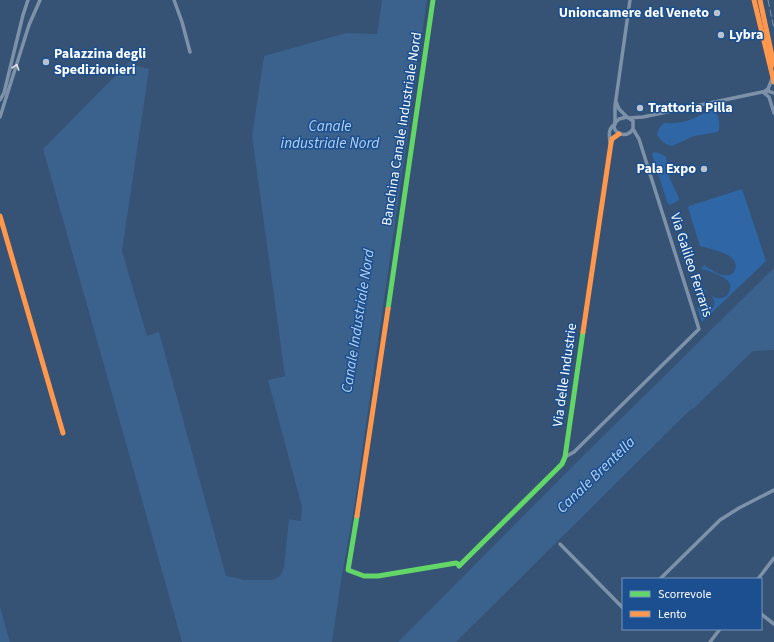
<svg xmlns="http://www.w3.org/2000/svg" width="774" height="642" viewBox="0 0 774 642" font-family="'Source Sans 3',sans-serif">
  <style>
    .green { fill: #2f66a5 }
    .water { fill: #3b618d }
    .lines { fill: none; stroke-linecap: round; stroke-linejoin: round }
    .street { stroke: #7d92a8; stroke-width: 3.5 }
    .fast { stroke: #63d668; stroke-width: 5 }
    .slow { stroke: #ff974d; stroke-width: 5 }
    .rail { stroke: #7e92a7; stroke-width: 1; stroke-dasharray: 7 3; stroke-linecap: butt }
    .oneway { stroke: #e5e9ee }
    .poi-dot { fill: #b9c2ce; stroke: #1b4f8f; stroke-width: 1.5 }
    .labels { text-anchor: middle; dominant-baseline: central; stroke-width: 3; stroke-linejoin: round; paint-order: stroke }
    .poi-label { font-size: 14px; font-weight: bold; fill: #fff; stroke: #1b4f8f; text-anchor: start }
    .street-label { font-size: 14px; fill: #fff; stroke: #1b4f8f }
    .water-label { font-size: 15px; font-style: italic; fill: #b5d3f5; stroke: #1b4f8f }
  </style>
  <rect width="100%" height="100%" fill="#365274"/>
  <g class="green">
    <path d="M710 111H715C719 116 721 126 718 132L694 136 672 146C665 145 660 140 657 134L659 128 664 123C686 124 691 119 710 111Z"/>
    <path d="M654 152 659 153 666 157 670 179 679 198 678 201 670 205 667 202 652 154Z"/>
    <path d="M742 189 766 261 702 322 697 307 702 311 708 312 713 308C718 297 709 293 700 289L698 291 699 287 703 285 702 287C706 291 712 297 717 298 728 301 735 286 727 280 721 275 711 272 703 269L702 272V267L706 264 705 266C714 271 725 281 734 272 743 254 713 250 700 246L688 208 689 206Z"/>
  </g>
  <g class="water">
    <path d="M382 0H427L354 508 341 581 332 642H182L43 149 130 61 136 66 149 69 122 251 147 336 159 332 226 576 238 578 243 580H273C280 577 282 574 284 567L289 519 301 521 302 507 268 380 285 376 252 136 264 56 346 33 377 34Z"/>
    <path d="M774 268V350L753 351 694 408 690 410 456 642H398L580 459Z"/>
    <path d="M0 607 10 642H0Z"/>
  </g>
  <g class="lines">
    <g class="street">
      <path d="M174 0 182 22 190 52"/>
      <path d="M765 91 768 89 772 79"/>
      <path d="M763 92 769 97 774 113"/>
      <path d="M0 100 4 93 23 15 28 0"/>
      <path d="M616 102 619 109 627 117"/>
      <path d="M0 117 29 25 40 0"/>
      <path d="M627 117 633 121V129C628 137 618 136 614 128L615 123 619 119Z"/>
      <path d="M629 118 643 117 762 92 768 91 774 93"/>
      <path d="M615 122V106L630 0"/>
      <path d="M610 142C609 134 608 129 615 124"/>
      <path d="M565 457 574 452 699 329 639 139 633 129"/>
      <path d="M560 544 623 608"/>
      <path d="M660 579 720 520 739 508 774 490"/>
      <path d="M758 579 774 558"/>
      <path d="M761 614 774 624"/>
      <path d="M710 642 720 629"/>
    </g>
    <g class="fast">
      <path d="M388 309 433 0"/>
      <path d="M357 516 348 570 364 576H378L456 563 460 565"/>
      <path d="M459 566 562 464 565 457 583 332"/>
    </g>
    <g class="slow">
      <path d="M754 0 774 82"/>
      <path d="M760 0 774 65"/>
      <path d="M0 216 63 433"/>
      <path d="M583 332 611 143 612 139 619 134"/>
      <path d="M357 516 388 309"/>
    </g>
    <path class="rail" d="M768 0 774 29"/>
  </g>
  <defs><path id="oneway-chevron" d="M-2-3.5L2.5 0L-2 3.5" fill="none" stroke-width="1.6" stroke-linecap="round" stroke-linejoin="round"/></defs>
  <use class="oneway" href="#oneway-chevron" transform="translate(16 67) rotate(-72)"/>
  <g class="poi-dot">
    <circle cx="717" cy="13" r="4"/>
    <circle cx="721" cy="35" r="4"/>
    <circle cx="46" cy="62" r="4"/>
    <circle cx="640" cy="108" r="4"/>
    <circle cx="704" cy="169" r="4"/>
  </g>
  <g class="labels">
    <g class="poi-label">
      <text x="709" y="13" text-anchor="end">Unioncamere del Veneto</text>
      <text x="729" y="35">Lybra</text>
      <text x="54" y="54">Palazzina degli<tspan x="54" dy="16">Spedizionieri</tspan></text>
      <text x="648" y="108">Trattoria Pilla</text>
      <text x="696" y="169" text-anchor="end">Pala Expo</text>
    </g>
    <g class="street-label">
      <text transform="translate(402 129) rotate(-81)">Banchina Canale Industriale Nord</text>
      <text transform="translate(691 265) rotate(72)">Via Galileo Ferraris</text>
      <text transform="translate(565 375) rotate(-82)">Via delle Industrie</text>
    </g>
    <g class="water-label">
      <text x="330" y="126">Canale<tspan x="330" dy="17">industriale Nord</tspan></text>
      <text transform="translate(358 321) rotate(-81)">Canale Industriale Nord</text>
      <text transform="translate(596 475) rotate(-44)">Canale Brentella</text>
    </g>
  </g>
  <rect x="622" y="578" width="140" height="52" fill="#1b4f8f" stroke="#7695bc"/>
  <rect x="630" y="591" width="20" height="6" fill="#63d668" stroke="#7695bc"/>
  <text x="658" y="598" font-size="12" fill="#ffffff">Scorrevole</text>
  <rect x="630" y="611" width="20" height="6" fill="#ff974d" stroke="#7695bc"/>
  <text x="658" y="618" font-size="12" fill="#ffffff">Lento</text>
</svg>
